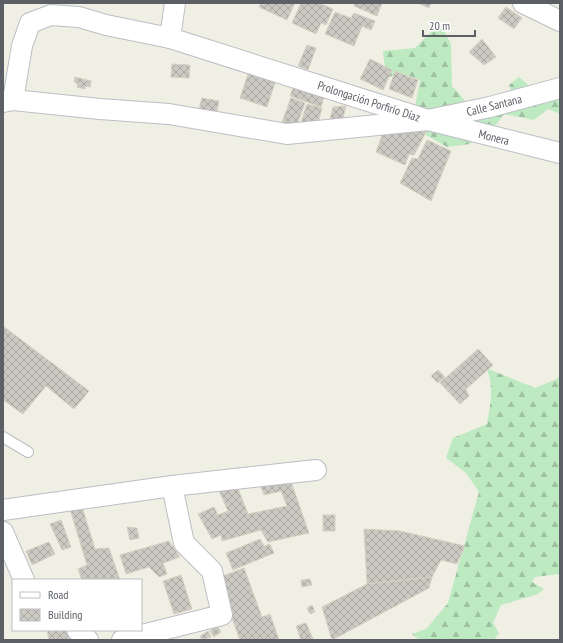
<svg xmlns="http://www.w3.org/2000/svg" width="563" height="643" viewBox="0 0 563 643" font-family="'PT Sans Narrow',sans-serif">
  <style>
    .forest { fill: url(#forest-firs) }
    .building { fill: url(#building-cross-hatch); stroke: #d6d1c2 }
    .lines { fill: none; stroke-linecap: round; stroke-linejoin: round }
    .service-casing { stroke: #bcbec4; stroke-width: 12 }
    .minor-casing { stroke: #bcbec4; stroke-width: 22 }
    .service { stroke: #fff; stroke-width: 10 }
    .minor { stroke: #fff; stroke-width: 20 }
    .labels { text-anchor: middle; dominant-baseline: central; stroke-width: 3; stroke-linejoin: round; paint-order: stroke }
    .street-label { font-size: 12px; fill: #5c6066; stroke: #fff }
  </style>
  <defs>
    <pattern id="forest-firs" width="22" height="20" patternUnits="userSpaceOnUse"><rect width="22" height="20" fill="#beeac2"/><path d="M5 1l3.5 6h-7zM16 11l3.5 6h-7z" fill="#9ec1a1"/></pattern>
    <pattern id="building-cross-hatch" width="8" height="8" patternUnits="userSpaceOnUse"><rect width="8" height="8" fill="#cbc9c1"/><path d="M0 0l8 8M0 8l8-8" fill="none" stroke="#a8a7a1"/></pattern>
  </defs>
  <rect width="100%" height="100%" fill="#f0efe4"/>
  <g class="forest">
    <path d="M436 27 444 30 451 44 452 86 469 105 512 92 509 85 519 77 532 88 560 90V114L548 109 534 120 504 114 497 124 491 126 470 144 447 147 426 135 414 112 420 80 399 72 386 79 383 51 415 48Z"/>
    <path d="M486 368 535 388 557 379 560 375V574L535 577 532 582 544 589 538 594 501 605 493 623 499 633 494 640H420L412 634 426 629 448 603 479 492 466 473 446 458 453 438 487 424C490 405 495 386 486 368Z"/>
  </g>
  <g class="building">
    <path d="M261 3H295L287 20 259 7Z"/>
    <path d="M301 3H319L333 9 326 25 321 23 316 34 292 23Z"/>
    <path d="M355 3H382L377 16 354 6Z"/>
    <path d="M418 3H431L429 8Z"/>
    <path d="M506 7 522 18 514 29 498 18Z"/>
    <path d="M335 12 351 18 354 13 375 21 371 30 362 26 354 46 325 34Z"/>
    <path d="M482 39 496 57 484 65 469 52Z"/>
    <path d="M307 45 316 48 308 70 298 66Z"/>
    <path d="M370 59 392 70 383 90 360 79Z"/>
    <path d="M172 64 190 65 189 78 171 77Z"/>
    <path d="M251 65 278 74 267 107 240 98Z"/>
    <path d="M395 71 418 80 412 98 389 89Z"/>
    <path d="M75 77 91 81 90 87 86 86 85 89 77 87 78 84 74 82Z"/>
    <path d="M296 80 326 91 321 107 290 96Z"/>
    <path d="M202 98 219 101 216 117 198 113Z"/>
    <path d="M291 98 305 103 297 125H281Z"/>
    <path d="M307 104 322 108 317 127 301 122Z"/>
    <path d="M346 106 342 122 329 124 333 107Z"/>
    <path d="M387 122 427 130 414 155 409 154 405 165 376 152Z"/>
    <path d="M427 140 451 151 431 201 400 183 412 158 418 159Z"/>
    <path d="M3 326 89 391 74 409 46 386 23 414 3 400Z"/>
    <path d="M478 349 493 365 466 389 469 396 460 404 440 383Z"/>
    <path d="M438 370 445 377 438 383 431 376Z"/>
    <path d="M289 476 309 533 268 542 261 530 222 541 221 535 212 539 198 514 214 507 218 515 228 511 216 484 235 481 248 514 287 506 281 491 264 495 258 479Z"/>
    <path d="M81 503 95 549 109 548 120 580H82L78 569 87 565 69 506Z"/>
    <rect x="323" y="515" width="12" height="16"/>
    <path d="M61 520 71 547 62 550 50 524Z"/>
    <path d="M127 527 137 528 139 538 130 540Z"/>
    <path d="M364 529 400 531 465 546 457 564 441 560 432 577 367 584Z"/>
    <path d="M260 539 264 546 270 544 274 553 233 570 226 553Z"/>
    <path d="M169 541 180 557 163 563 167 574 159 577 149 567 126 574 120 555Z"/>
    <path d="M49 542 55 554 32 565 26 551Z"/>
    <path d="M244 568 262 617 270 614 279 640H240L217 578Z"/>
    <path d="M181 575 192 609 174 614 163 581Z"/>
    <path d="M432 577 429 588 332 640 322 607 367 584Z"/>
    <path d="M310 579 312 585 302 587 301 580Z"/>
    <path d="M312 605 315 612 310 614 307 608Z"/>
    <path d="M306 623 313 639 301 640 296 626Z"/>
    <path d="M217 626 221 632 214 637 210 631Z"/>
    <path d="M47 630H65L70 640H49Z"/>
    <path d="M208 631 211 637 202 640 200 636Z"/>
  </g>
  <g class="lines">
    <defs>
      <path id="service" d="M3 437 28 452"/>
      <g id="minor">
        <path d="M523 3 560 21"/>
        <path d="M170 38 175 3"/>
        <path d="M13 100 22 46 30 23 51 15 79 17 106 25 170 38 428 120 560 153"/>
        <path d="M3 102 13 100 100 109 169 114 287 134 428 120 490 107 560 88"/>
        <path d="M3 510 172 486 316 470"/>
        <path d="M3 532 24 580"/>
        <path d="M77 630 88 640"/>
        <path d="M122 640 222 615 212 571 184 543 172 486"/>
      </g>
    </defs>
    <use href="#service" class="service-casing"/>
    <use href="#minor" class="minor-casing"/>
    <use href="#service" class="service"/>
    <use href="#minor" class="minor"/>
  </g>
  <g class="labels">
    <g class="street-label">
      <text transform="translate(369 101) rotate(18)">Prolongación Porfirio Díaz</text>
      <text transform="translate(494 105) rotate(-14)">Calle Santana</text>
      <text transform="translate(494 137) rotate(14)">Monera</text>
    </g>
  </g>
  <rect width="563" height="643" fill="none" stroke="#5c6066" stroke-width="8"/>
  <rect x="12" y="579" width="130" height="52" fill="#ffffff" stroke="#bebfc2"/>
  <rect x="20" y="592" width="20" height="6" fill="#ffffff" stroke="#bebfc2"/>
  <text x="48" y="599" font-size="12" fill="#5c6066">Road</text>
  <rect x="20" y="609" width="20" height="12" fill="url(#building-cross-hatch)" stroke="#bebfc2"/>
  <text x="48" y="619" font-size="12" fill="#5c6066">Building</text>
  <path d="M423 30v6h52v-6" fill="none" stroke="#5c6066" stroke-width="2"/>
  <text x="429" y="30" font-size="12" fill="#5c6066" stroke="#ffffff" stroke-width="3" paint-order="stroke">20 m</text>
</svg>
